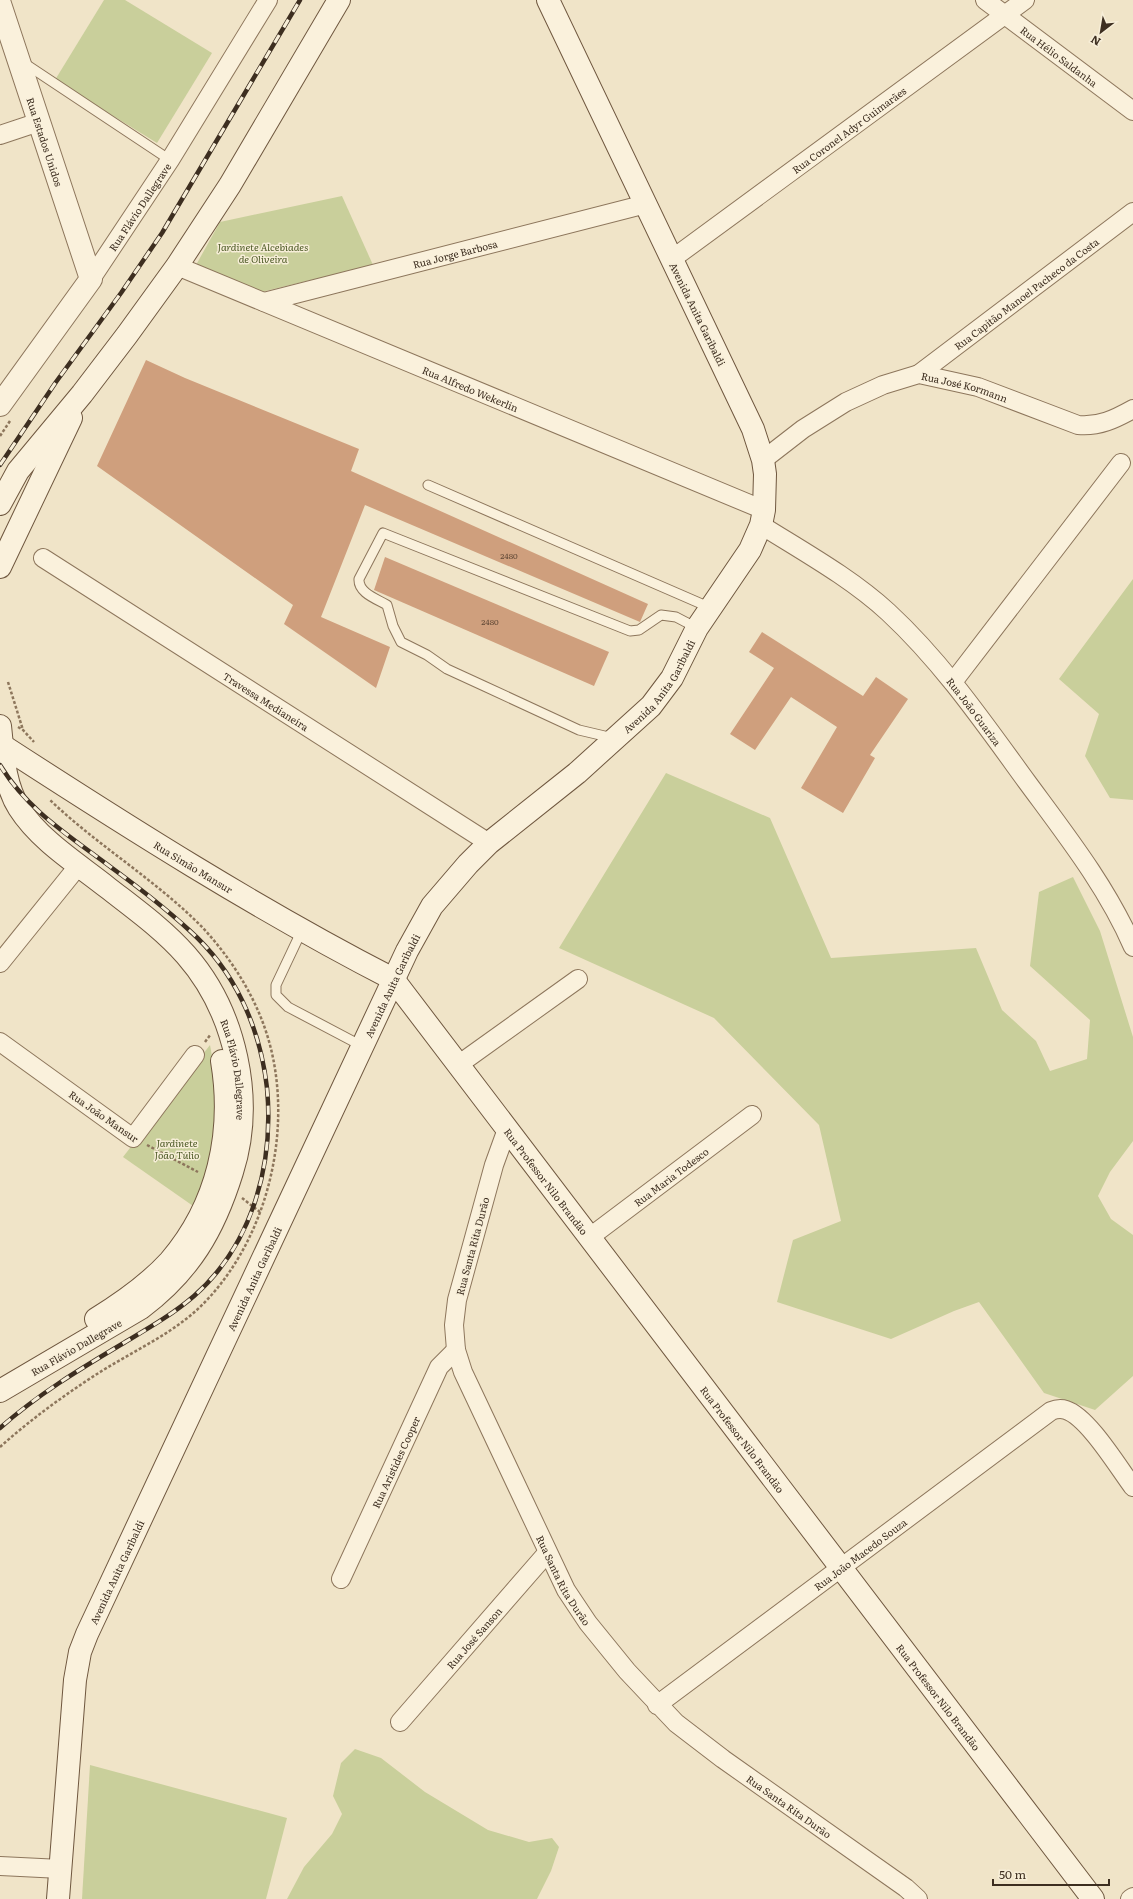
<svg xmlns="http://www.w3.org/2000/svg" width="1133" height="1899" viewBox="0 0 1133 1899" font-family="Literata,serif">
  <style>
    .green { fill: #c9cf9b }
    .building { fill: #cf9f7d }
    .lines { fill: none; stroke-linecap: round; stroke-linejoin: round }
    .service-casing { stroke: #8d765c; stroke-width: 11 }
    .minor-casing { stroke: #8d765c; stroke-width: 20 }
    .tertiary-casing { stroke: #8d765c; stroke-width: 24 }
    .secondary-casing { stroke: #6f573f; stroke-width: 24 }
    .path { stroke: #8d765c; stroke-width: 2.5; stroke-dasharray: 3 2; stroke-linecap: butt }
    .service { stroke: #faf1dc; stroke-width: 9 }
    .minor { stroke: #faf1dc; stroke-width: 18 }
    .tertiary { stroke: #faf1dc; stroke-width: 22 }
    .secondary { stroke: #faf1dc; stroke-width: 22 }
    .rail-casing { stroke: #3d2e20; stroke-width: 4.5 }
    .rail { stroke: #f7eed8; stroke-width: 3; stroke-dasharray: 9; stroke-linecap: butt }
    .labels { text-anchor: middle; dominant-baseline: central; stroke-width: 3; stroke-linejoin: round; paint-order: stroke }
    .number-label { font-size: 8px; fill: #624a37 }
    .street-label { font-size: 10px; fill: #3d2e20; stroke: #f7eed8 }
    .park-label { font-size: 10px; font-style: italic; fill: #4d5a26; stroke: #f7eed8 }
  </style>
  <rect width="100%" height="100%" fill="#f0e4c8"/>
  <g class="green">
    <path d="M104 0H125L212 53 157 143 55 80Z"/>
    <path d="M342 196 373 265 257 293 196 265 220 222Z"/>
    <path d="M1133 579V800L1110 798 1085 756 1099 714 1059 679Z"/>
    <path d="M666 773 770 818 831 958 976 948 1002 1010 1036 1041 1050 1071 1087 1059 1090 1020 1030 966 1039 892 1073 877 1100 931 1133 1037V1141L1110 1172 1098 1196 1111 1219 1133 1235V1376L1095 1410 1044 1393 979 1302 954 1311 891 1339 777 1302 793 1240 841 1221 819 1125 714 1018 559 948Z"/>
    <path d="M210 1045 216 1078 214 1153 196 1208 123 1157Z"/>
    <path d="M355 1749 381 1758 425 1792 488 1830 529 1842 552 1838 559 1847 551 1871 537 1899H287L304 1867 332 1834 342 1814 333 1796 341 1763Z"/>
    <path d="M90 1765 287 1818 266 1899H82Z"/>
  </g>
  <g class="building">
    <path d="M146 360 185 378 359 449 351 471 648 604 640 622 365 505 321 617 390 647 376 688 284 624 293 605 97 466Z"/>
    <path d="M385 557 609 652 594 686 374 590Z"/>
    <path d="M762 632 863 696 876 677 908 699 870 755 875 758 843 813 801 788 837 727 791 697 755 750 730 734 774 668 749 652Z"/>
  </g>
  <g class="lines">
    <defs>
      <g id="service">
        <path d="M24 63 170 160"/>
        <path d="M428 485 711 608"/>
        <path d="M613 738 579 730 484 686 447 669 427 655 401 642 393 626 387 605C377 599 358 593 359 579L383 533 630 631 639 630 661 615 676 617 697 628"/>
        <path d="M302 930 276 985V995L288 1007 362 1046"/>
      </g>
      <g id="minor">
        <path id="s1" d="M985 0 1133 111"/>
        <path d="M0 135 39 122"/>
        <path id="s2" d="M672 259 1025 0"/>
        <path id="s3" d="M177 266 764 510"/>
        <path id="s4" d="M91 279 170 160 268 0"/>
        <path id="s5" d="M264 302 646 204"/>
        <path id="s6" d="M919 374 1133 212"/>
        <path id="s7" d="M763 460 803 429 846 402 883 385 919 374 978 387 1078 425C1099 427 1115 419 1133 409"/>
        <path id="s8" d="M761 525C804 552 851 578 888 612 942 662 984 723 1027 782 1066 835 1107 887 1133 947"/>
        <path id="s9" d="M43 558 489 843"/>
        <path d="M953 682 1121 463"/>
        <path d="M0 963 79 865"/>
        <path d="M0 1042 133 1138 195 1055"/>
        <path d="M458 1065 578 979"/>
        <path id="s10" d="M507 1129 494 1165 457 1300 454 1325 456 1350 463 1372 566 1590 588 1623 627 1671 676 1723 723 1759 906 1888 918 1899"/>
        <path id="s11" d="M590 1237 752 1115"/>
        <path id="s12" d="M341 1579 439 1367 456 1350"/>
        <path id="s13" d="M657 1705 1051 1411C1056 1409 1060 1408 1066 1410 1088 1417 1118 1467 1133 1487"/>
        <path id="s14" d="M400 1722 547 1553"/>
        <path d="M0 1866 61 1869"/>
        <path d="M1130 1899 1133 1897"/>
      </g>
      <g id="tertiary">
        <path id="s15" d="M0 4 91 279 0 405"/>
      </g>
      <g id="secondary">
        <path d="M0 504 18 471 82 394 127 335 177 266 230 185 339 0"/>
        <path d="M0 567 71 418"/>
        <path id="s16" d="M0 726C3 753 4 784 19 808 40 841 78 864 108 888 135 909 163 929 186 955 236 1012 255 1100 232 1172 214 1230 190 1271 141 1308L0 1391"/>
        <path id="s17" d="M0 744C128 827 257 909 393 979L1093 1899"/>
        <path d="M96 1319C122 1303 149 1284 170 1261 218 1205 234 1133 222 1061"/>
        <path id="s18" d="M58 1899 75 1680 80 1652 87 1634 407 951 432 906 468 864 489 843 577 773 651 706 672 678 697 628 750 550 761 525 764 510 765 474 763 460 753 429 548 0"/>
      </g>
    </defs>
    <use href="#service" class="service-casing"/>
    <use href="#minor" class="minor-casing"/>
    <use href="#tertiary" class="tertiary-casing"/>
    <use href="#secondary" class="secondary-casing"/>
    <g class="path">
      <path d="M0 436 10 421"/>
      <path d="M8 682 23 730"/>
      <path d="M18 727 23 730 34 742"/>
      <path d="M205 1042 211 1034"/>
      <path d="M147 1145 198 1172"/>
      <path d="M242 1198 260 1212"/>
      <path d="M0 1447C30 1420 63 1396 97 1374 131 1352 169 1336 199 1308 271 1239 298 1116 263 1023 250 988 228 955 203 928 156 880 98 846 50 800"/>
    </g>
    <use href="#service" class="service"/>
    <use href="#minor" class="minor"/>
    <use href="#tertiary" class="tertiary"/>
    <use href="#secondary" class="secondary"/>
    <defs>
      <g id="rail">
        <path d="M0 465 56 382 121 293 162 233 300 0"/>
        <path d="M0 765C27 810 71 837 112 868 138 887 165 908 189 930 235 971 260 1027 267 1088 274 1164 253 1244 194 1296 172 1315 147 1329 122 1344 80 1369 37 1395 0 1428"/>
      </g>
    </defs>
    <use href="#rail" class="rail-casing"/>
    <use href="#rail" class="rail"/>
  </g>
  <g class="labels">
    <g class="number-label">
      <text x="509" y="555">2480</text>
      <text x="490" y="621">2480</text>
    </g>
    <g class="street-label">
      <text stroke="none"><textPath href="#s1" startOffset="93">Rua Hélio Saldanha</textPath></text>
      <text stroke="none"><textPath href="#s2" startOffset="219">Rua Coronel Adyr Guimarães</textPath></text>
      <text stroke="none"><textPath href="#s15" startOffset="145">Rua Estados Unidos</textPath></text>
      <text stroke="none"><textPath href="#s4" startOffset="87">Rua Flávio Dallegrave</textPath></text>
      <text stroke="none"><textPath href="#s5" startOffset="197">Rua Jorge Barbosa</textPath></text>
      <text stroke="none"><textPath href="#s6" startOffset="134">Rua Capitão Manoel Pacheco da Costa</textPath></text>
      <text transform="translate(698 314) rotate(64)">Avenida Anita Garibaldi</text>
      <text stroke="none"><textPath href="#s7" startOffset="227">Rua José Kormann</textPath></text>
      <text stroke="none"><textPath href="#s3" startOffset="318">Rua Alfredo Wekerlin</textPath></text>
      <text stroke="none"><textPath href="#s18" startOffset="1391">Avenida Anita Garibaldi</textPath></text>
      <text stroke="none"><textPath href="#s9" startOffset="265">Travessa Medianeira</textPath></text>
      <text stroke="none"><textPath href="#s8" startOffset="286">Rua João Guariza</textPath></text>
      <text stroke="none"><textPath href="#s17" startOffset="229">Rua Simão Mansur</textPath></text>
      <text stroke="none"><textPath href="#s18" startOffset="984">Avenida Anita Garibaldi</textPath></text>
      <text stroke="none"><textPath href="#s16" startOffset="435">Rua Flávio Dallegrave</textPath></text>
      <text transform="translate(104 1116) rotate(35)">Rua João Mansur</text>
      <text stroke="none"><textPath href="#s11" startOffset="101">Rua Maria Todesco</textPath></text>
      <text stroke="none"><textPath href="#s17" startOffset="712">Rua Professor Nilo Brandão</textPath></text>
      <text transform="translate(472 1246) rotate(-75)">Rua Santa Rita Durão</text>
      <text stroke="none"><textPath href="#s18" startOffset="660">Avenida Anita Garibaldi</textPath></text>
      <text transform="translate(76 1347) rotate(-30)">Rua Flávio Dallegrave</text>
      <text stroke="none"><textPath href="#s17" startOffset="1036">Rua Professor Nilo Brandão</textPath></text>
      <text stroke="none"><textPath href="#s12" startOffset="129">Rua Aristides Cooper</textPath></text>
      <text stroke="none"><textPath href="#s13" startOffset="253">Rua João Macedo Souza</textPath></text>
      <text stroke="none"><textPath href="#s18" startOffset="336">Avenida Anita Garibaldi</textPath></text>
      <text stroke="none"><textPath href="#s10" startOffset="483">Rua Santa Rita Durão</textPath></text>
      <text stroke="none"><textPath href="#s14" startOffset="112">Rua José Sanson</textPath></text>
      <text stroke="none"><textPath href="#s17" startOffset="1360">Rua Professor Nilo Brandão</textPath></text>
      <text stroke="none"><textPath href="#s10" startOffset="806">Rua Santa Rita Durão</textPath></text>
    </g>
    <g class="park-label">
      <text x="263" y="246">Jardinete Alcebíades<tspan x="263" dy="12">de Oliveira</tspan></text>
      <text x="177" y="1142">Jardinete<tspan x="177" dy="12">João Túlio</tspan></text>
    </g>
  </g>
  <g transform="translate(1101 32) rotate(211)" stroke="#f7eed8" stroke-width="3" paint-order="stroke">
  <path d="M0-3L7 15L0 10L-7 15Z" fill="#3d2e20"/>
  <text y="-6" font-size="11" font-weight="bold" text-anchor="middle" fill="#3d2e20">N</text>
  </g>
  <path d="M993 1879v6h116v-6" fill="none" stroke="#3d2e20" stroke-width="2"/>
  <text x="999" y="1879" font-size="12" fill="#3d2e20" stroke="#f7eed8" stroke-width="3" paint-order="stroke">50 m</text>
</svg>
